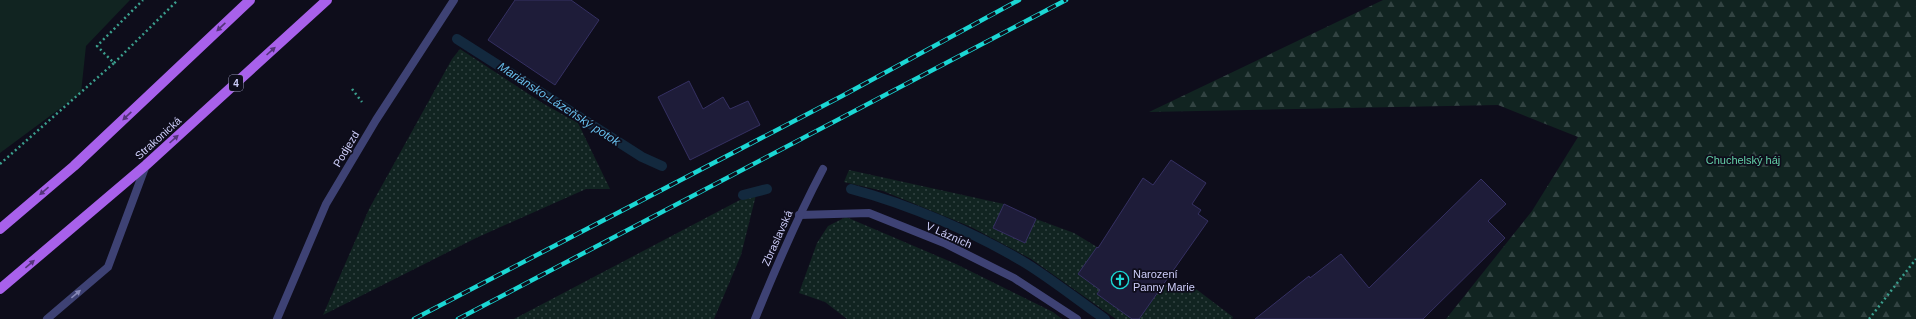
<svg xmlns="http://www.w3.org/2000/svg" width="1916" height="319" viewBox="0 0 1916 319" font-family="Arial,sans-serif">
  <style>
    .green { fill: url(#green-dots) }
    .forest { fill: url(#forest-firs) }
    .pitch { fill: #112421 }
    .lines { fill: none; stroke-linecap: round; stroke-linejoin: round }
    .stream { stroke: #13293e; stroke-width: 10 }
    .building { fill: #1e1c39; stroke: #353062 }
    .path { stroke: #3b9f8e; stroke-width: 2.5; stroke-dasharray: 2 3; stroke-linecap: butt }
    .service { stroke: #3e4274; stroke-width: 8 }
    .minor { stroke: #3e4274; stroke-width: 8 }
    .primary { stroke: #a861eb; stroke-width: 10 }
    .rail-casing { stroke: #1bd7d4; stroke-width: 4.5 }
    .rail { stroke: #0e0d1b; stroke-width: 3; stroke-dasharray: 9; stroke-linecap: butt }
    .oneway { fill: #533379 }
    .oneway2 { fill: #8688b6 }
    .labels { text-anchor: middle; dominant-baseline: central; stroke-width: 3.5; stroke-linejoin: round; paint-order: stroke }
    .shield { fill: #0e0d1b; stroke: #9493b6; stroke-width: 1 }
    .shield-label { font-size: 10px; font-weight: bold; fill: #cdcdf9 }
    .street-label { font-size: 11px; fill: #cdcdf9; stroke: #0e0d1b }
    .park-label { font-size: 11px; fill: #63cfa7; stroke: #0e0d1b }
    .poi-label { font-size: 11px; fill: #cdcdf9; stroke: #0e0d1b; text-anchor: start }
    .water-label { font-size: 12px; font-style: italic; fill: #67beec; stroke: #0e0d1b }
  </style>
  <defs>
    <pattern id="green-dots" width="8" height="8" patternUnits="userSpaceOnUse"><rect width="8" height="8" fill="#112421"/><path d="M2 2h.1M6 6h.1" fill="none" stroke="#324342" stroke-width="1.8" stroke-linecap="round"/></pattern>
    <pattern id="forest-firs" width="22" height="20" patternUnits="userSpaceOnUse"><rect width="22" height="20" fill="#112421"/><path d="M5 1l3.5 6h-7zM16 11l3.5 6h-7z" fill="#324342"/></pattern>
  </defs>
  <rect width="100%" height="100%" fill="#0e0d1b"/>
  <g class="green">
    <path d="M460 49 544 104 578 123 610 189H586L476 238 323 315 369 209 452 59Z"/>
    <path d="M849 170 1004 204 993 228 1025 243 1036 219 1074 233 1097 247 1100 290 1097 294 1132 319H1116L1031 259 971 227 883 191 844 182Z"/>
    <path d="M757 191 741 255 714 319H514Z"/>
    <path d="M846 217 956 264 1053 312 1062 319H847L825 302 799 293 817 243 828 226Z"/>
    <path d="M1188 283 1233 317 1232 319H1139L1163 285Z"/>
  </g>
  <path class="forest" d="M1383 0H1916V319H1446L1532 211 1578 137 1498 105 1149 112Z"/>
  <path class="pitch" d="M0 0H130L86 46 81 93 0 153Z"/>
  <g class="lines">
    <g class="stream">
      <path d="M457 39 642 157 662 166"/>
      <path d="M851 189C908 204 976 233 1027 264 1054 281 1079 301 1105 319"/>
      <path d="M743 195 767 189"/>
    </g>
  </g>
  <g class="building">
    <path d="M515 0H571L599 20 555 85 488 40Z"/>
    <path d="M689 81 703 109 723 97 730 109 748 101 760 125 690 160 658 97Z"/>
    <path d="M1171 160 1206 183 1192 204 1201 210 1198 214 1208 221 1139 319H1132L1097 294 1100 290 1078 274 1097 247 1098 248 1143 178 1153 185Z"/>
    <path d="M1481 179 1506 204 1488 221 1505 238 1423 319H1255L1309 276 1310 278 1341 254 1369 288Z"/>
    <path d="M1004 204 1036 219 1025 243 993 228Z"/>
  </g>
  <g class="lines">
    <g class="path">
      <path d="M114 63 178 0"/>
      <path d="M352 89 362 102"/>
      <path d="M0 164 114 63 97 46 143 0"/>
      <path d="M1869 319 1916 259"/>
    </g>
    <path class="service" d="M47 319 108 267 146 165"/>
    <g class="minor">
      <path d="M799 215 869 213 944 243 1014 278 1077 319"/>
      <path d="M277 319 326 204 376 120 454 0"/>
      <path d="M755 319C776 267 797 218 823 169"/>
    </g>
    <g class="primary">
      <path d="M0 229 74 166 250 0"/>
      <path d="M0 289 146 165 327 0"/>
    </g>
    <defs>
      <g id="rail">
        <path d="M414 319 842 96 1019 0"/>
        <path d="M458 319 1066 0"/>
      </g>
    </defs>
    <use href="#rail" class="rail-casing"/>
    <use href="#rail" class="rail"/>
  </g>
  <defs><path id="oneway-solid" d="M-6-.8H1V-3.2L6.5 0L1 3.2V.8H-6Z"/></defs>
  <g class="oneway">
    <use href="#oneway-solid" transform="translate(221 27) rotate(137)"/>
    <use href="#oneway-solid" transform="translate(271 51) rotate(-42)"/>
    <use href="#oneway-solid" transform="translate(127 116) rotate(137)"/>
    <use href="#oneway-solid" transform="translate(174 139) rotate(-42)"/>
    <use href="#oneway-solid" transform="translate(44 191) rotate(139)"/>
    <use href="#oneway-solid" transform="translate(30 264) rotate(-40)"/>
  </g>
  <use class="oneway2" href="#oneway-solid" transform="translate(76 294) rotate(-40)"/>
  <defs>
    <symbol id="church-ring" viewBox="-11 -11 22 22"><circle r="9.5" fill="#0e0d1b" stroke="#1bd7d4" stroke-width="1.5"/><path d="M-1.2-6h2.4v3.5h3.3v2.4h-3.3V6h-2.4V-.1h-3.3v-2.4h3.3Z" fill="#1bd7d4"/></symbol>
  </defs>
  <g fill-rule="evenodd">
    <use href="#church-ring" x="1110" y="270" width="20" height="20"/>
  </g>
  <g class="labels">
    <rect class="shield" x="229" y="75" width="14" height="16" rx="3"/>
    <g class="shield-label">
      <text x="236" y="83">4</text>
    </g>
    <g class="street-label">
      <text transform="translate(158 138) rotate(-42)">Strakonická</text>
      <text transform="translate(346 149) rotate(-59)">Podjezd</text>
      <text transform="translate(949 235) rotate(24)">V Lázních</text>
      <text transform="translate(777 238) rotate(-66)">Zbraslavská</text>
    </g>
    <g class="park-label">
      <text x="1743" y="160">Chuchelský háj</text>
    </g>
    <g class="poi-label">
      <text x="1133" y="274">Narození<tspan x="1133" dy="13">Panny Marie</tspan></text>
    </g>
    <g class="water-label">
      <text transform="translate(559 104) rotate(33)">Mariánsko-Lázeňský potok</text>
    </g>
  </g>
</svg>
